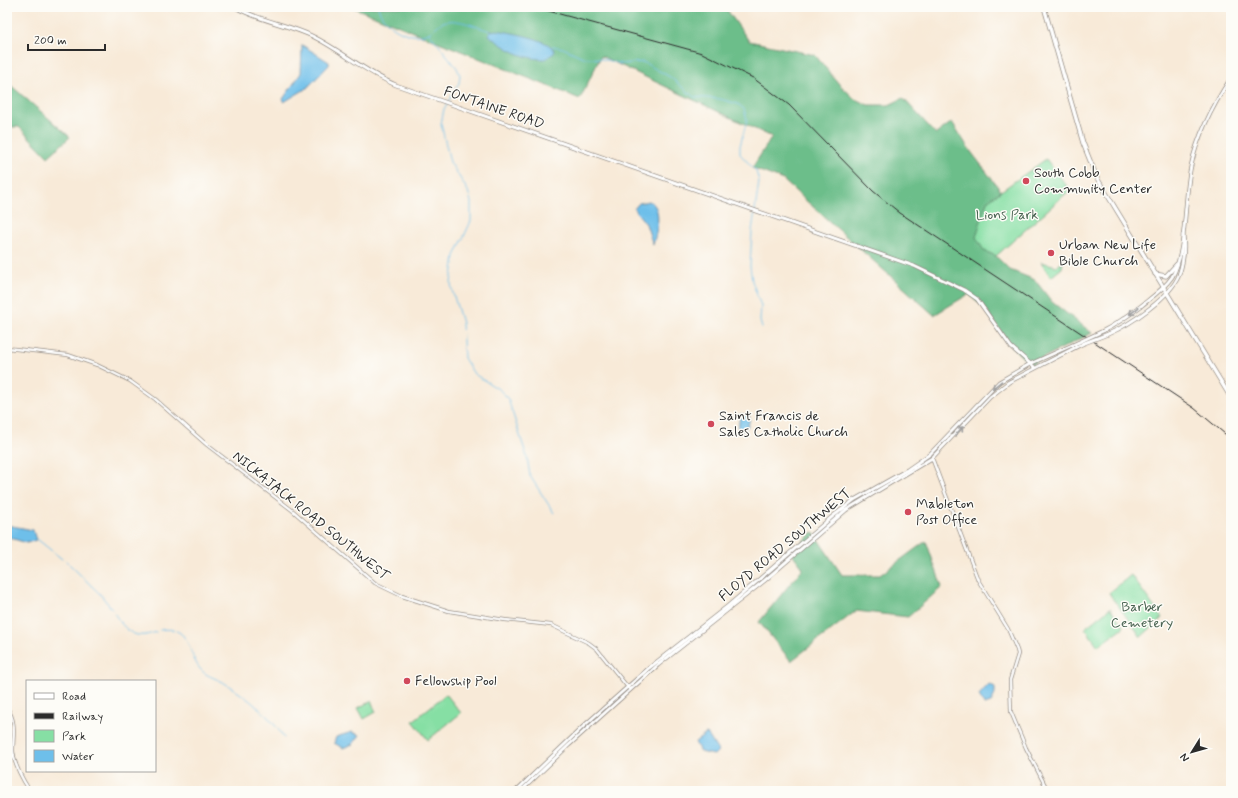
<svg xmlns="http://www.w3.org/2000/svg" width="1238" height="798" viewBox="0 0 1238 798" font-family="Mynerve,sans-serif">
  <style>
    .green { fill: #86dfa4; stroke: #588568 }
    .forest { fill: #6cbe8a; stroke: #4c745a }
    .water { fill: #6ebfea; stroke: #4c758a }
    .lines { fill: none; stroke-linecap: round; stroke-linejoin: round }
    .stream { stroke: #6ebfea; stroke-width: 1 }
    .tertiary-casing { stroke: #928a82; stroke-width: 4 }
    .secondary-casing { stroke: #928a82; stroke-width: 4.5 }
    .primary-casing { stroke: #928a82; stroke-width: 5 }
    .tertiary { stroke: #fff; stroke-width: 2.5 }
    .secondary { stroke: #fff; stroke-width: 3 }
    .primary { stroke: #fff; stroke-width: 3.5 }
    .rail { stroke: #2b2b2b; stroke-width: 1 }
    .secondary-bridge-casing { stroke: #928a82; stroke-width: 4.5; stroke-linecap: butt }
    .secondary-bridge { stroke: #fff; stroke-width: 3 }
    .oneway { stroke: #a0a0a0 }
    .poi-dot { fill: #d1495b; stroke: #fdfcf7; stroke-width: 1.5 }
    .labels { text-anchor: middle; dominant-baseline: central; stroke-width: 3; stroke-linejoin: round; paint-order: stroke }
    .street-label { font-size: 14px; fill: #2b2b2b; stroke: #fdfcf7 }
    .poi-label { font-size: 14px; fill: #2b2b2b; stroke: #fdfcf7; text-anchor: start }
    .park-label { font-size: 14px; fill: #46614f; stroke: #fdfcf7 }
  </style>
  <rect width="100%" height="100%" fill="#fdfcf7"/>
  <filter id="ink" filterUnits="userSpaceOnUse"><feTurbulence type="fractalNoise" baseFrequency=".025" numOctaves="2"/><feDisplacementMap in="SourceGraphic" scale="8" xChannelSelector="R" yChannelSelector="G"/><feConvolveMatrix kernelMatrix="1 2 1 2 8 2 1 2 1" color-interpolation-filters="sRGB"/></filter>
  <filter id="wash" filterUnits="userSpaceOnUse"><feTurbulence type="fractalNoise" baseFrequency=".012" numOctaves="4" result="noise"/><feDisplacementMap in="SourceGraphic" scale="16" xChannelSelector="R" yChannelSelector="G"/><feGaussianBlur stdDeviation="0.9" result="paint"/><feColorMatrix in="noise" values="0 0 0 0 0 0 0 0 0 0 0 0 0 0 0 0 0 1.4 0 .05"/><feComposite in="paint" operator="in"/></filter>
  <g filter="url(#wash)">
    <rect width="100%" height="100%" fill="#f8ead8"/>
    <g class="green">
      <path d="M1046 159 1070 190 996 256 984 251 975 237 987 201Z"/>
      <path d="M1041 262 1057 266 1063 262 1062 268 1051 277Z"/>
      <path d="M1131 575 1162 618 1141 637 1109 593Z"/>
      <path d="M1110 608 1124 627 1098 646 1085 628Z"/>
      <path d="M446 694 461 713 428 740 413 721Z"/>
      <path d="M371 701 376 712 364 719 358 708Z"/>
    </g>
    <g class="forest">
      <path d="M352 7H725L749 41 815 55 839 84 855 99 868 105H889L903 98 936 134 952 122 969 149 1001 191 987 201 976 237 984 251 996 256 1010 270 1035 280 1052 302 1092 333 1031 364C1010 350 999 326 983 306 979 302 973 298 969 294L934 315 783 180 752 168 772 137 601 56 580 99Z"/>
      <path d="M7 82 70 137 48 157 19 127H7Z"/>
      <path d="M813 532 842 575H880L926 541 942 587 908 617 856 611 791 661 759 622 803 568 791 552Z"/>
    </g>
    <g class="water">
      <path d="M497 30C511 33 548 38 555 51L554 53 546 59C525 60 505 49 489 35L490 31Z"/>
      <path d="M302 45 329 62V65L307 88 284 102 283 99 301 73Z"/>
      <path d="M649 201C664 207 656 234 653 245L646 224 634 209 639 203Z"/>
      <path d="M740 414 749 415C751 422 747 430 740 432L738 430Z"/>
      <path d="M7 525 33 530 36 540 27 543 7 537Z"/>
      <path d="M989 684 995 687V694L991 703 984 705 979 695Z"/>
      <path d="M352 732 360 735 353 744 343 748 334 743 336 737Z"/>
      <path d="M706 734 708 735 718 751 714 755 700 752 695 742Z"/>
    </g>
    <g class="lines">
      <g class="stream">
        <path d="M378 7C382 25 411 42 429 33 435 29 439 22 447 21 460 19 477 27 490 31"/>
        <path d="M429 33 457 68 460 75 459 83 444 109 441 124 450 162 468 191 471 202V221L455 256 451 283 452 290 462 323 464 358 474 374 500 390 508 399 527 457 530 476 554 513"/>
        <path d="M552 46 563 48 583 57 602 59 621 64 643 62 670 77 694 97 720 99 738 104 744 109 747 120 740 146V154L756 171 759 182 752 231 750 266 752 281 761 306 760 321 762 328"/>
        <path d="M37 539 62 559"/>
        <path d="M66 561 100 594 112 609"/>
        <path d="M114 613C126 631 134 641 156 632"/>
        <path d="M160 630C193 624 186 655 202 671 208 677 219 679 226 684 247 697 272 717 284 738"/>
      </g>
    </g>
  </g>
  <g filter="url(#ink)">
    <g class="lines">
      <defs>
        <g id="tertiary">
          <path d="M7 348 68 355 97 365 130 381 155 399 207 445 292 510 375 583 402 596 449 611 505 620 551 625 589 643 597 649 630 690"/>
          <path d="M932 458 978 580 1008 629 1017 650 1018 654 1010 680 1011 712 1026 748 1048 791"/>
          <path d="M7 708C17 722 13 735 13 751 14 765 22 779 30 791"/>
          <path d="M7 760 14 755"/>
        </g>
        <g id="secondary">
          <path d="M235 7C259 21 287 24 312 36 341 50 366 73 396 85L914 266 964 290 977 299 1011 347 1034 367"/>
          <path d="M1103 331C1117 324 1128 316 1141 306 1152 297 1164 289 1172 277 1187 252 1184 197 1191 166 1198 134 1213 105 1231 78"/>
          <path d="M1108 334C1129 325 1170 298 1179 275 1183 263 1185 248 1183 235"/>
          <path d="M516 791 586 724 649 668 728 606 832 517 854 500 907 470 930 454 999 382 1030 364 1079 342"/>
          <path d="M521 791 569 745 658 665 764 581 846 510 932 458 990 397 1009 382 1082 344"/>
        </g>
        <g id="primary">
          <path d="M1044 7 1083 143 1097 178 1231 398"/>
          <path d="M1155 274 1166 276 1177 264"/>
        </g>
      </defs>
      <use href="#tertiary" class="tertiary-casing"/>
      <use href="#secondary" class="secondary-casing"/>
      <use href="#primary" class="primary-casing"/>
      <use href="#tertiary" class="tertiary"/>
      <use href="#secondary" class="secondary"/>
      <use href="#primary" class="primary"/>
      <path class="rail" d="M534 7 702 53 753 78 789 105 873 191 900 213 1194 408 1231 439"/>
      <defs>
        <g id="secondary-bridge">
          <path d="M1079 342 1103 331"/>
          <path d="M1082 344 1108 334"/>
        </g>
      </defs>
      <use href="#secondary-bridge" class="secondary-bridge-casing"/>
      <use href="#secondary-bridge" class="secondary-bridge"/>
    </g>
    <defs><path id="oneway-shaft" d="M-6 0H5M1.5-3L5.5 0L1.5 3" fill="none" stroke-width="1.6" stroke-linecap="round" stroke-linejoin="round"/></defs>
    <g class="oneway">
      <use href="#oneway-shaft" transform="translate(1134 311) rotate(142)"/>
      <use href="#oneway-shaft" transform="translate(997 385) rotate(140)"/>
      <use href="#oneway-shaft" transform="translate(959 431) rotate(-48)"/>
    </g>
  </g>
  <g class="poi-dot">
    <circle cx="1026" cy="181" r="4"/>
    <circle cx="1051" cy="253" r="4"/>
    <circle cx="711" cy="424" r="4"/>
    <circle cx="908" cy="512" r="4"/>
    <circle cx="407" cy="681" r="4"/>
  </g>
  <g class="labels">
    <g class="street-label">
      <text transform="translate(494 108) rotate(19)">FONTAINE ROAD</text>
      <text transform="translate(311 516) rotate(39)">NICKAJACK ROAD SOUTHWEST</text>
      <text transform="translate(785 545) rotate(-40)">FLOYD ROAD SOUTHWEST</text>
    </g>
    <g class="poi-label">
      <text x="1034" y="173">South Cobb<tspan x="1034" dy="16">Community Center</tspan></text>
      <text x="1059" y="245">Urban New Life<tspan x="1059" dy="16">Bible Church</tspan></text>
      <text x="719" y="416">Saint Francis de<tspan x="719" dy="16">Sales Catholic Church</tspan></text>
      <text x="916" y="504">Mableton<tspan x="916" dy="16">Post Office</tspan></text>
      <text x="415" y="681">Fellowship Pool</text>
    </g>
    <g class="park-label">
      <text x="1007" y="215">Lions Park</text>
      <text x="1142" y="607">Barber<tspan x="1142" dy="16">Cemetery</tspan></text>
    </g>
  </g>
  <rect width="1238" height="798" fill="none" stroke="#fdfcf7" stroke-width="24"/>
  <rect x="26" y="680" width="130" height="92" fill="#fdfcf7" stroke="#a9a8a5"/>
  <rect x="34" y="693" width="20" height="6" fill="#ffffff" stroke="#a9a8a5"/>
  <text x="62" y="700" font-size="12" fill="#2b2b2b">Road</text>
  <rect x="34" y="713" width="20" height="6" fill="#2b2b2b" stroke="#a9a8a5"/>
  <text x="62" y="720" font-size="12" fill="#2b2b2b">Railway</text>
  <rect x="34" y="730" width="20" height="12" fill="#86dfa4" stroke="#a9a8a5"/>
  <text x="62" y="740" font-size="12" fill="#2b2b2b">Park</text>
  <rect x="34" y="750" width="20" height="12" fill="#6ebfea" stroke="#a9a8a5"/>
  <text x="62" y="760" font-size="12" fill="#2b2b2b">Water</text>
  <g transform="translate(1192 752) rotate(233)" stroke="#fdfcf7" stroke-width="3" paint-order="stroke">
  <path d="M0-3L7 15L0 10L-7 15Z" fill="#2b2b2b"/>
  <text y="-6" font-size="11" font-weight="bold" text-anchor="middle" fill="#2b2b2b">N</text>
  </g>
  <path d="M28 44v6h77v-6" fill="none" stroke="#2b2b2b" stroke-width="2"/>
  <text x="34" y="44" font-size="12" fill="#2b2b2b" stroke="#fdfcf7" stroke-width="3" paint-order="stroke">200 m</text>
</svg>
